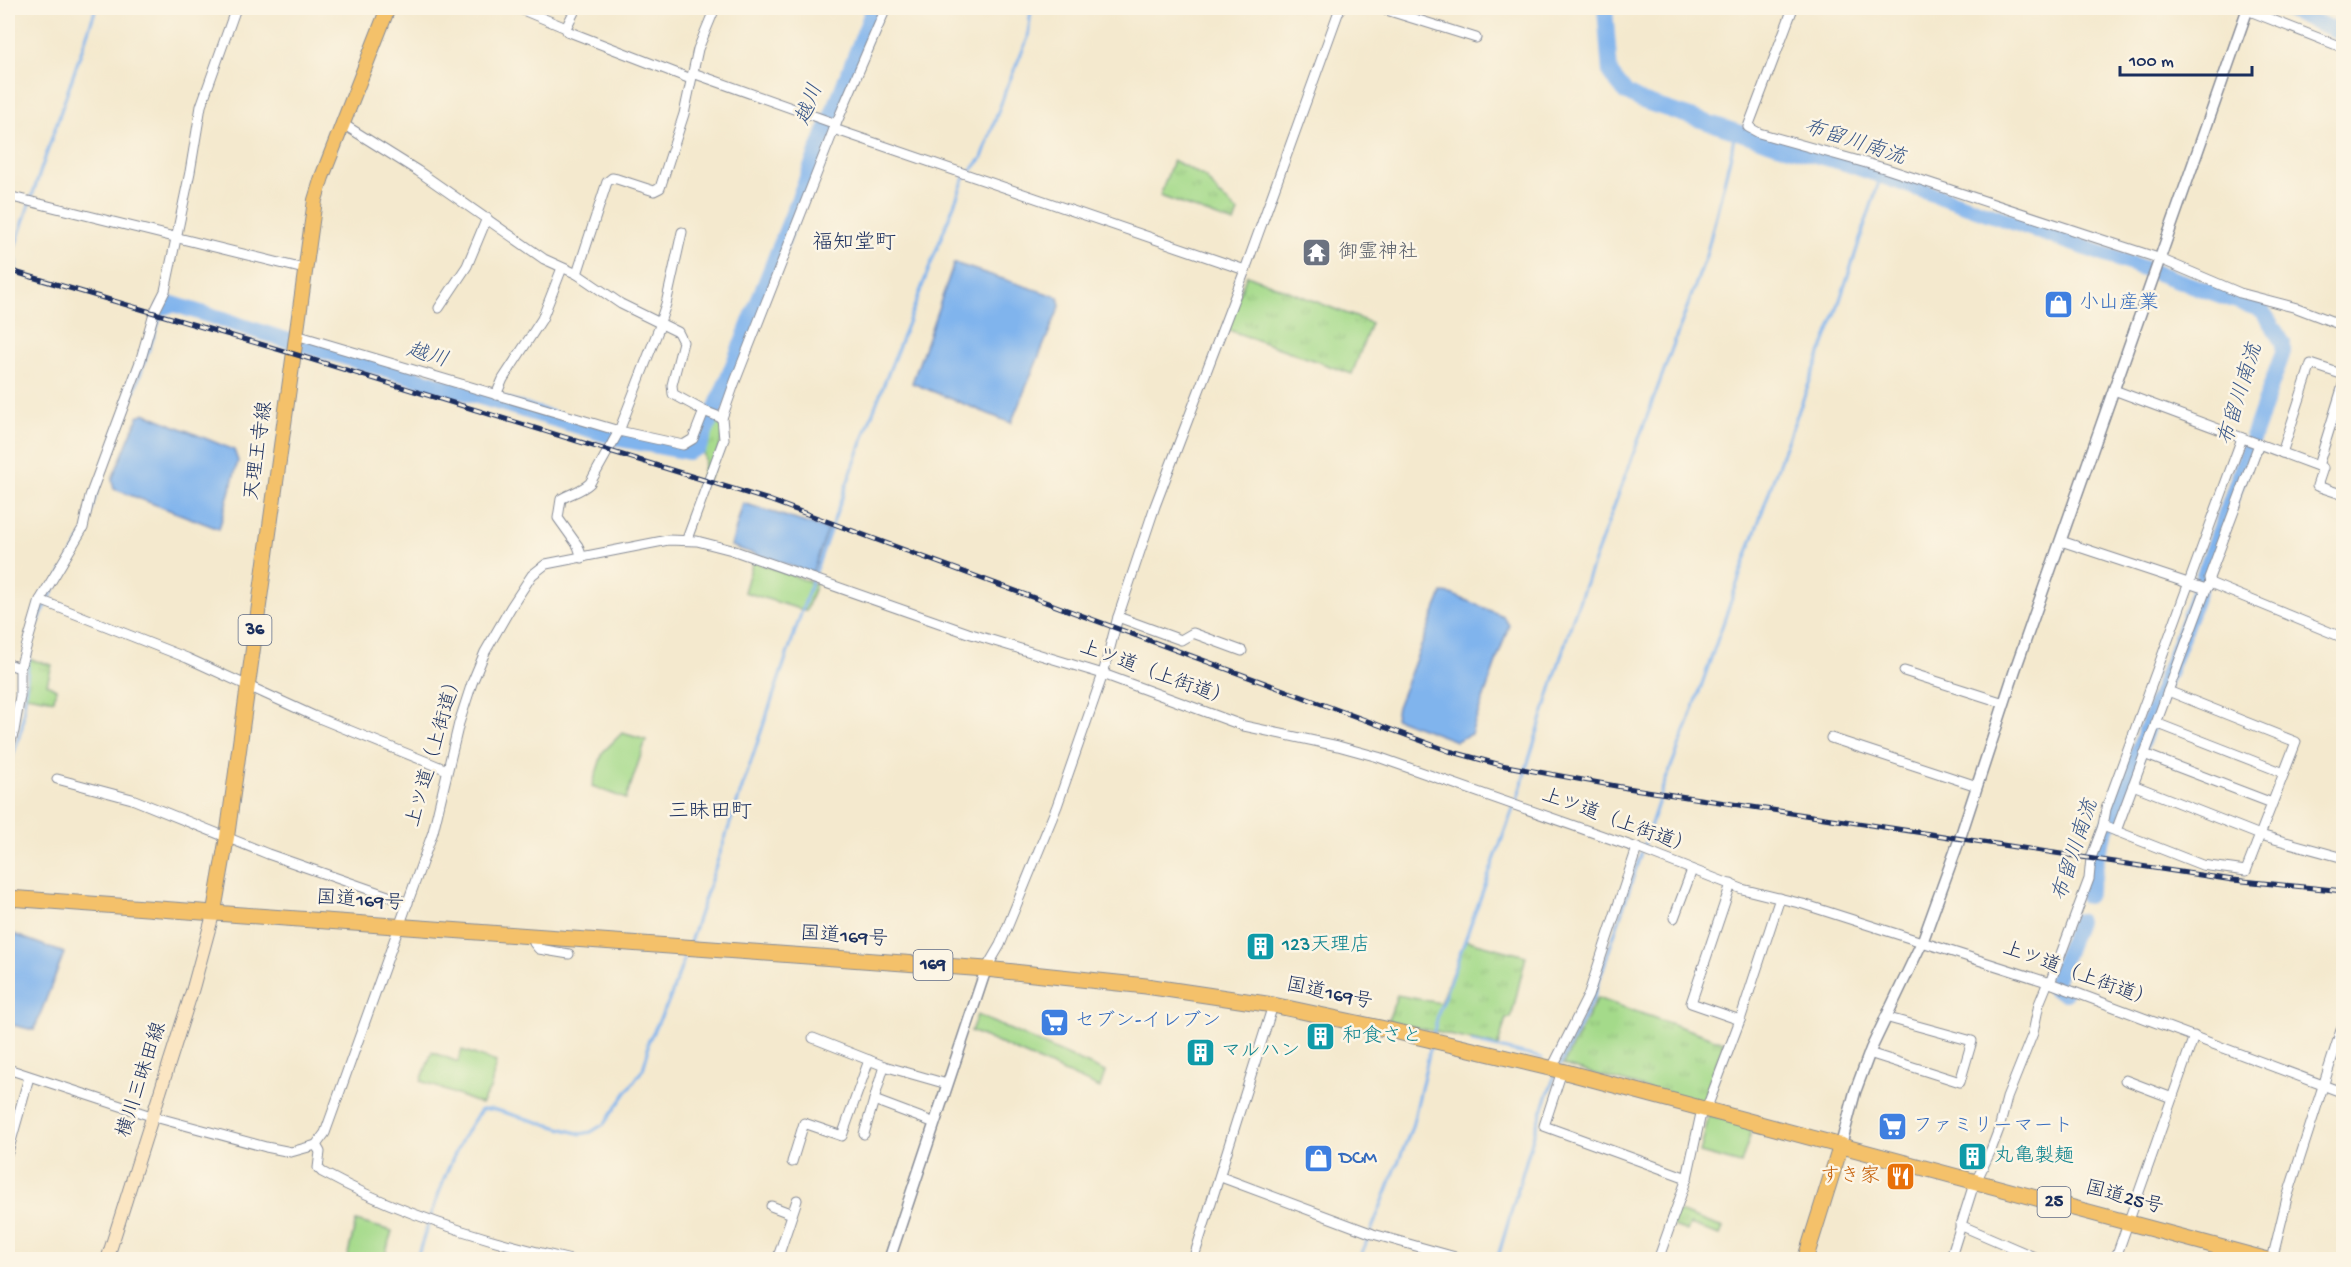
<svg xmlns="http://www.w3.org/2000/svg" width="2351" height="1267" viewBox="0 0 2351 1267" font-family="'Gochi Hand','Klee One',sans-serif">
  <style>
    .green { fill: #a4da8a; stroke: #608474; stroke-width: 1.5 }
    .park { fill: url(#park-tufts); stroke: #608474; stroke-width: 1.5 }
    .water { fill: #80b4ed; stroke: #4e72a6; stroke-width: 1.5 }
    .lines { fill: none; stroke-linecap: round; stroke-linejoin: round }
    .stream { stroke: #80b4ed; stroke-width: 3 }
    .river { stroke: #80b4ed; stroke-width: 16 }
    .minor-casing { stroke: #888c96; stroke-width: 11 }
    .tertiary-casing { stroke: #888c96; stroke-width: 13 }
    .secondary-casing { stroke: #888c96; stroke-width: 14 }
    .primary-casing { stroke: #888c96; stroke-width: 16 }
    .trunk-casing { stroke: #888c96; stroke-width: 17 }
    .minor { stroke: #fff; stroke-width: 9 }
    .tertiary { stroke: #fff; stroke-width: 10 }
    .secondary { stroke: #fbe6c3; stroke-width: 12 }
    .primary { stroke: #f4c16a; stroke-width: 14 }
    .trunk { stroke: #f4c16a; stroke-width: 15 }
    .rail-casing { stroke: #1b2f5e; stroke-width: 5 }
    .rail { stroke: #fcf5e5; stroke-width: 3; stroke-dasharray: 9; stroke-linecap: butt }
    .labels { text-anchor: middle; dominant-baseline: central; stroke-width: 5; stroke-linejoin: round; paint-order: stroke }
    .shield { fill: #fcf5e5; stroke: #5e6a86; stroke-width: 1.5 }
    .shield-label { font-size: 18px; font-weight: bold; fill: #1b2f5e }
    .worship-label { font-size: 20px; fill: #5b616d; stroke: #fcf5e5; text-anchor: start }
    .shop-label { font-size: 20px; fill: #366cbe; stroke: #fcf5e5; text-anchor: start }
    .street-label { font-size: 20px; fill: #1b2f5e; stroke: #fcf5e5 }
    .culture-label { font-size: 20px; fill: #0d838f; stroke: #fcf5e5; text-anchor: start }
    .food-label { font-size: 20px; fill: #c56008; stroke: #fcf5e5; text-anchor: end }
    .water-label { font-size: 21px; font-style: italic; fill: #395789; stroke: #fcf5e5 }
    .neighbourhood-label { font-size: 21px; fill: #1b2f5e; stroke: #fcf5e5 }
  </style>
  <defs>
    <pattern id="park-tufts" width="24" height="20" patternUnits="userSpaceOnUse" patternTransform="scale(1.5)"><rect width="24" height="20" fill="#a4da8a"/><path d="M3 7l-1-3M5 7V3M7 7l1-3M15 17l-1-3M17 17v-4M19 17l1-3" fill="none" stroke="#8dbb7a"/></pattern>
  </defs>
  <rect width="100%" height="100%" fill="#fcf5e5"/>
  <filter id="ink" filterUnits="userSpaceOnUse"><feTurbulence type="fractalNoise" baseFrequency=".0167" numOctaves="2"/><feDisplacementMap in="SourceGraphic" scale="12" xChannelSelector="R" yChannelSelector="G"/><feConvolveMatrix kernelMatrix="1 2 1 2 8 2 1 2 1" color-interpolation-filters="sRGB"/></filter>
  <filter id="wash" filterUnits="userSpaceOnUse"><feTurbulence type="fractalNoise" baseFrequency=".008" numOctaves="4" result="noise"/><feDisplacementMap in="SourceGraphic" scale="24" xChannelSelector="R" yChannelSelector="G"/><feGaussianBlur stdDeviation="1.35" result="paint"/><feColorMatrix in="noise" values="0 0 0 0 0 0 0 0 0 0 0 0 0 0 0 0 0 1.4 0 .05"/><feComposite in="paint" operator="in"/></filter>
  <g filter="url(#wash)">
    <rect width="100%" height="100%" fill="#f4e9ce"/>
    <g class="green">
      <path d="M753 561 816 584 806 611 744 592Z"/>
      <path d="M622 733 646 740 626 799 592 786 603 752Z"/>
      <path d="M977 1015 1105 1072 1100 1088 971 1031Z"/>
      <path d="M462 1050 496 1062 491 1087 481 1104 421 1081 432 1052 458 1062Z"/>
      <path d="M1709 1115 1753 1126 1741 1164 1700 1153Z"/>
      <path d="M356 1221 392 1231 384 1259 347 1258Z"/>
    </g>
    <g class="park">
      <path d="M1173 160 1205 177 1219 194 1238 212 1234 223 1160 196Z"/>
      <path d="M1247 275 1371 323 1352 374 1226 329Z"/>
      <path d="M713 415 722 418 724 431 709 479 702 476 705 461 702 442Z"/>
      <path d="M29 659 52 665 47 684 56 689 54 700 26 695Z"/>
      <path d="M1465 940 1526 956 1511 1018H1506L1498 1046 1388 1021 1397 995 1440 1003Z"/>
      <path d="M1597 998 1724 1042 1702 1104 1563 1065Z"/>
      <path d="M1676 1211 1723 1228 1720 1235 1690 1225 1687 1231 1671 1225Z"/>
    </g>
    <g class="water">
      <path d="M954 263 1058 297 1060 306 1011 423 912 383Z"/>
      <path d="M144 413 234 450 238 461 219 529 114 489 112 479 138 417Z"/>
      <path d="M743 503 828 530 812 573 731 546Z"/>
      <path d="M1442 593 1451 594 1503 616 1509 625 1471 734 1456 741 1395 718 1397 707Z"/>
      <path d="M8 932 64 953 34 1030 8 1024Z"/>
    </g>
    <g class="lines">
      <g class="stream">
        <path d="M1732 148 1735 131"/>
        <path d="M8 305 16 264 13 252 96 8"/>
        <path d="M132 397 164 307"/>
        <path d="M87 528 99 485"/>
        <path d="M70 559 84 534"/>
        <path d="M36 626 63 570"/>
        <path d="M1526 769 1573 618 1706 256 1732 150"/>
        <path d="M8 771 22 727 30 647"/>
        <path d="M1661 792 1688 724 1783 452 1835 315 1881 176"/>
        <path d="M1516 803 1526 770"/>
        <path d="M1643 848 1661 794"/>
        <path d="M690 942 812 581 870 420 964 179 982 158 1006 89 1028 38 1031 8"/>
        <path d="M1433 1035 1439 1011 1514 806"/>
        <path d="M1472 1042 1542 1058"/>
        <path d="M1560 1065 1594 996 1641 853"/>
        <path d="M1371 1231 1412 1127 1431 1045"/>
        <path d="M416 1260C434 1209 448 1153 481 1110L492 1109 581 1134 591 1132 604 1124 643 1069 648 1052V1042L669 1001 687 951"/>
        <path d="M1359 1260 1369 1235"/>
        <path d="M1497 1260 1537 1124 1555 1075"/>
      </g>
      <g class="river">
        <path d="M1605 8 1610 73 1625 92 1642 101 1774 144 1845 163 2262 310 2283 343V352L2192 609 2122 794 2098 850 2094 876 2087 896"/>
        <path d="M2284 8 2344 34"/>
        <path d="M164 307 173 304 280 338 625 440 688 452 699 447 722 393 874 8"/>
        <path d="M2065 993 2053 988 2078 921"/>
      </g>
    </g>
  </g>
  <g filter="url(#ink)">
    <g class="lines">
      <defs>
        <g id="minor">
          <path d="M518 8 566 28 567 31 691 79"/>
          <path d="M1380 8 1476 38"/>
          <path d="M1793 8 1748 127 1759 133 1884 168 2115 244 2158 258 2240 293 2297 308 2344 326"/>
          <path d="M2247 10 2344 48"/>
          <path d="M566 28 576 8"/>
          <path d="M693 73 836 124"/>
          <path d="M343 124 418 171 544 259 577 274 621 304 678 332 683 342 672 385 673 394 704 411 722 418"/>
          <path d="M834 129 1245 270"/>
          <path d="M8 196 304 269"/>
          <path d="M577 274 607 182 612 178 617 179 654 191 660 188 684 114 698 49 715 8"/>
          <path d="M439 308 467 266 487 218"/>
          <path d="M660 322 666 304 682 232"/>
          <path d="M296 335 619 431 683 445 693 439 704 411"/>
          <path d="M2114 390 2323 468 2317 486 2344 495"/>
          <path d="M496 395 503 379 542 319 562 268"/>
          <path d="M2282 453 2311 364 2344 375"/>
          <path d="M2318 466 2344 382"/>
          <path d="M687 539 724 439 722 418 734 384 836 124 886 8"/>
          <path d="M2061 541 2206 589 2210 583 2344 638"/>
          <path d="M582 558 578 546 558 518 561 499C571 493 582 491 590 483L619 431 661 323"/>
          <path d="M2210 583 2209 578 2259 444"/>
          <path d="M40 600 187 658 314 716 447 770"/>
          <path d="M1118 617 1181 640 1193 633 1242 651"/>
          <path d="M8 664 20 668"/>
          <path d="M1904 671 2004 703"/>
          <path d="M2156 723 2284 773"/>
          <path d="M1831 738 1977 786"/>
          <path d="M8 750 14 731 20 696V668L40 600 83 528 90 496 140 362 154 313 165 291 190 172 201 106 236 8"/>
          <path d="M2144 754 2272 803"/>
          <path d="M57 779 132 799 268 854 408 903"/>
          <path d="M2133 785 2260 835 2344 858"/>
          <path d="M2103 826 2202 865 2246 871 2296 742 2168 691"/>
          <path d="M2116 831 2206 589"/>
          <path d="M1731 884 1691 1003 1740 1020"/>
          <path d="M1674 918 1692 870"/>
          <path d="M534 936V943L539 949 569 954"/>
          <path d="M986 969 1000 945 1057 806 1103 674 1118 617 1155 506 1245 270 1340 8"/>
          <path d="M2050 983 2089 879 2091 858 2103 826 2106 809 2242 438"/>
          <path d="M813 1038 884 1066 947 1084"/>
          <path d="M1869 1053 1960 1082 1972 1041 1885 1017"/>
          <path d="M1552 1068 1588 996 1637 848"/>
          <path d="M8 1069 151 1116 266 1147 291 1152 316 1145 320 1152 318 1168 322 1172C399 1214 485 1241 571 1260"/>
          <path d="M1562 1071 1544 1126 1687 1178"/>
          <path d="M2125 1080 2172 1098"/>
          <path d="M874 1100 935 1123"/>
          <path d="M1706 1110 1740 1020 1780 898"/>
          <path d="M864 1134 884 1066"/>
          <path d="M316 1145 325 1133 433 832 459 723 472 683 485 652 511 607 532 575 546 564 668 540 697 541 732 550 968 633 1103 674 1244 726 1338 746 1378 757 1637 848 1742 889 1803 904 2050 983 2344 1093"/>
          <path d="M8 1152 29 1077"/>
          <path d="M792 1162 804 1123 842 1136 869 1060"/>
          <path d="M1221 1177 1373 1234 1466 1260"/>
          <path d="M771 1206 792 1214"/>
          <path d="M1960 1225 2041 1260"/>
          <path d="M777 1260 797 1200"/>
          <path d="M1193 1260 1273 1005"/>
          <path d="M1658 1260 1687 1178 1702 1109"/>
          <path d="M1950 1260 1972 1190 1991 1150 1999 1129 2007 1098 2033 1033 2039 1004 2048 982"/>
          <path d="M2115 1260 2194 1036"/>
          <path d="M2272 1260 2287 1198 2344 1021"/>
        </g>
        <g id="tertiary">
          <path d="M1841 1145 1855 1092 1871 1049 1923 940 1960 838 2015 670 2248 8"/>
          <path d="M889 1260 986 969"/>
        </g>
        <path id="secondary" d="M107 1260 193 988 214 911"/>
        <path id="primary" d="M214 911 227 837 315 200 322 177 388 8"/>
        <g id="trunk">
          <path d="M8 898 986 969 1146 986 1273 1005 1385 1029 1562 1071 2268 1260"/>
          <path d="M1805 1260 1841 1145"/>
        </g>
      </defs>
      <use href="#minor" class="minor-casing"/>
      <use href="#tertiary" class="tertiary-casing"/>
      <use href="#secondary" class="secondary-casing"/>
      <use href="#primary" class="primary-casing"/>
      <use href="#trunk" class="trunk-casing"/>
      <use href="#minor" class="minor"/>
      <use href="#tertiary" class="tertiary"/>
      <use href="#secondary" class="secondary"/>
      <use href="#primary" class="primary"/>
      <use href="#trunk" class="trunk"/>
      <defs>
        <path id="rail" d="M8 270 294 354 769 500 1449 751 1501 765 1627 788 2233 880 2344 891"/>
      </defs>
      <use href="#rail" class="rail-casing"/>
      <use href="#rail" class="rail"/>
    </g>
  </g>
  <defs>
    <symbol id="temple-square" viewBox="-11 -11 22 22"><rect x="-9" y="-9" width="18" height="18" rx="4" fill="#6b7280" stroke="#fcf5e5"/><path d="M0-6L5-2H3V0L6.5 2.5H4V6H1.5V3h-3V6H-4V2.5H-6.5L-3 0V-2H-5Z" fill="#fff"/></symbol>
    <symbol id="shop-square" viewBox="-11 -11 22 22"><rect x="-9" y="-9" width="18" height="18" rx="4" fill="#3f7fe0" stroke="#fcf5e5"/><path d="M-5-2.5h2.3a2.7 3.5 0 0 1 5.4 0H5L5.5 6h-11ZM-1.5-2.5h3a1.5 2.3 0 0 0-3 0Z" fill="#fff"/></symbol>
    <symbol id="building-square" viewBox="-11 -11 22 22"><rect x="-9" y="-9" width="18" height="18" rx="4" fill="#0f9aa8" stroke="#fcf5e5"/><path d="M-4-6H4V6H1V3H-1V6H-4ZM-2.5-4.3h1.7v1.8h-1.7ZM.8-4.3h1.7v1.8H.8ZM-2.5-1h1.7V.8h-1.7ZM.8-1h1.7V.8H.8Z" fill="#fff"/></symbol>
    <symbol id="supermarket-square" viewBox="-11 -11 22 22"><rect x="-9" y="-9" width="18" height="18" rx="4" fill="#3f7fe0" stroke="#fcf5e5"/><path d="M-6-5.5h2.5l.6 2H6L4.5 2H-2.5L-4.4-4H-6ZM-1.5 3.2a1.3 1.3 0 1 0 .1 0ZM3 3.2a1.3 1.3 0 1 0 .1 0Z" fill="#fff"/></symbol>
    <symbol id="restaurant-square" viewBox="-11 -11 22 22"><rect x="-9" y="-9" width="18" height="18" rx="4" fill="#e8710a" stroke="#fcf5e5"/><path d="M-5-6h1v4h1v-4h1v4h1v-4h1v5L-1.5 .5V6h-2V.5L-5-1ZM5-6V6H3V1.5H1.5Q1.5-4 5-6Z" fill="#fff"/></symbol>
  </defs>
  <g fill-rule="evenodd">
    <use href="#temple-square" x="1300" y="236" width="33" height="33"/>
    <use href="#shop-square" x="2042" y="288" width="33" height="33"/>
    <use href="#building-square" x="1244" y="930" width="33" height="33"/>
    <use href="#supermarket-square" x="1038" y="1006" width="33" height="33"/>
    <use href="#building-square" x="1304" y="1020" width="33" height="33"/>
    <use href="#building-square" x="1184" y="1036" width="33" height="33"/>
    <use href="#supermarket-square" x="1876" y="1110" width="33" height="33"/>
    <use href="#building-square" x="1956" y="1140" width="33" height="33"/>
    <use href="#shop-square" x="1302" y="1142" width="33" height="33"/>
    <use href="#restaurant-square" x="1884" y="1160" width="33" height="33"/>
  </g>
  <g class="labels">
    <g class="shield">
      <rect x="238.5" y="615" width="33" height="30" rx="4.5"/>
      <rect x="913.5" y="950" width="39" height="30" rx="4.5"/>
      <rect x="2037.5" y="1187" width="33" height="30" rx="4.5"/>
    </g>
    <g class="shield-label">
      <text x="255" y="630">36</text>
      <text x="933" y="965">169</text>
      <text x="2054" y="1202">25</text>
    </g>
    <g class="worship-label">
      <text x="1338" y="253">御霊神社</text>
    </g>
    <g class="shop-label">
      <text x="2079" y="304">小山産業</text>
      <text x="1075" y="1022">セブン-イレブン</text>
      <text x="1913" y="1127">ファミリーマート</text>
      <text x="1339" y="1159">DCM</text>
    </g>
    <g class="street-label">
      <text transform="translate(260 451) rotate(-82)">天理王寺線</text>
      <text transform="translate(1155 675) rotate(20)">上ツ道（上街道）</text>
      <text transform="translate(436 750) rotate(-74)">上ツ道（上街道）</text>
      <text transform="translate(1617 823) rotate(20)">上ツ道（上街道）</text>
      <text transform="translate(360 902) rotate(4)">国道169号</text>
      <text transform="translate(844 938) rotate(4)">国道169号</text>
      <text transform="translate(2078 976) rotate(20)">上ツ道（上街道）</text>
      <text transform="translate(1329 995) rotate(12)">国道169号</text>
      <text transform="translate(143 1080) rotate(-72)">横川三昧田線</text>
      <text transform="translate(2124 1199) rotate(15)">国道25号</text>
    </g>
    <g class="culture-label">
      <text x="1282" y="946">123天理店</text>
      <text x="1342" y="1037">和食さと</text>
      <text x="1221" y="1052">マルハン</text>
      <text x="1994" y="1157">丸亀製麺</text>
    </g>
    <g class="food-label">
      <text x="1880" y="1177">すき家</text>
    </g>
    <g class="water-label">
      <text transform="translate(811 105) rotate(-69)">越川</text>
      <text transform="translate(1854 144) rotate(18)">布留川南流</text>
      <text transform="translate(427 357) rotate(17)">越川</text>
      <text transform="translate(2242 395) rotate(-73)">布留川南流</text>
      <text transform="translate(2077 851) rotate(-72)">布留川南流</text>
    </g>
    <g class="neighbourhood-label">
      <text x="854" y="244">福知堂町</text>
      <text x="710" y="813">三昧田町</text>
    </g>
  </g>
  <rect width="2351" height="1267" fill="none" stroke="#fcf5e5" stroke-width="30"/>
  <path d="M2120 66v9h132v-9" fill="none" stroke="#1b2f5e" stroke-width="3"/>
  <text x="2129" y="66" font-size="18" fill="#1b2f5e" stroke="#fcf5e5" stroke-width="4.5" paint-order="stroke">100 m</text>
</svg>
